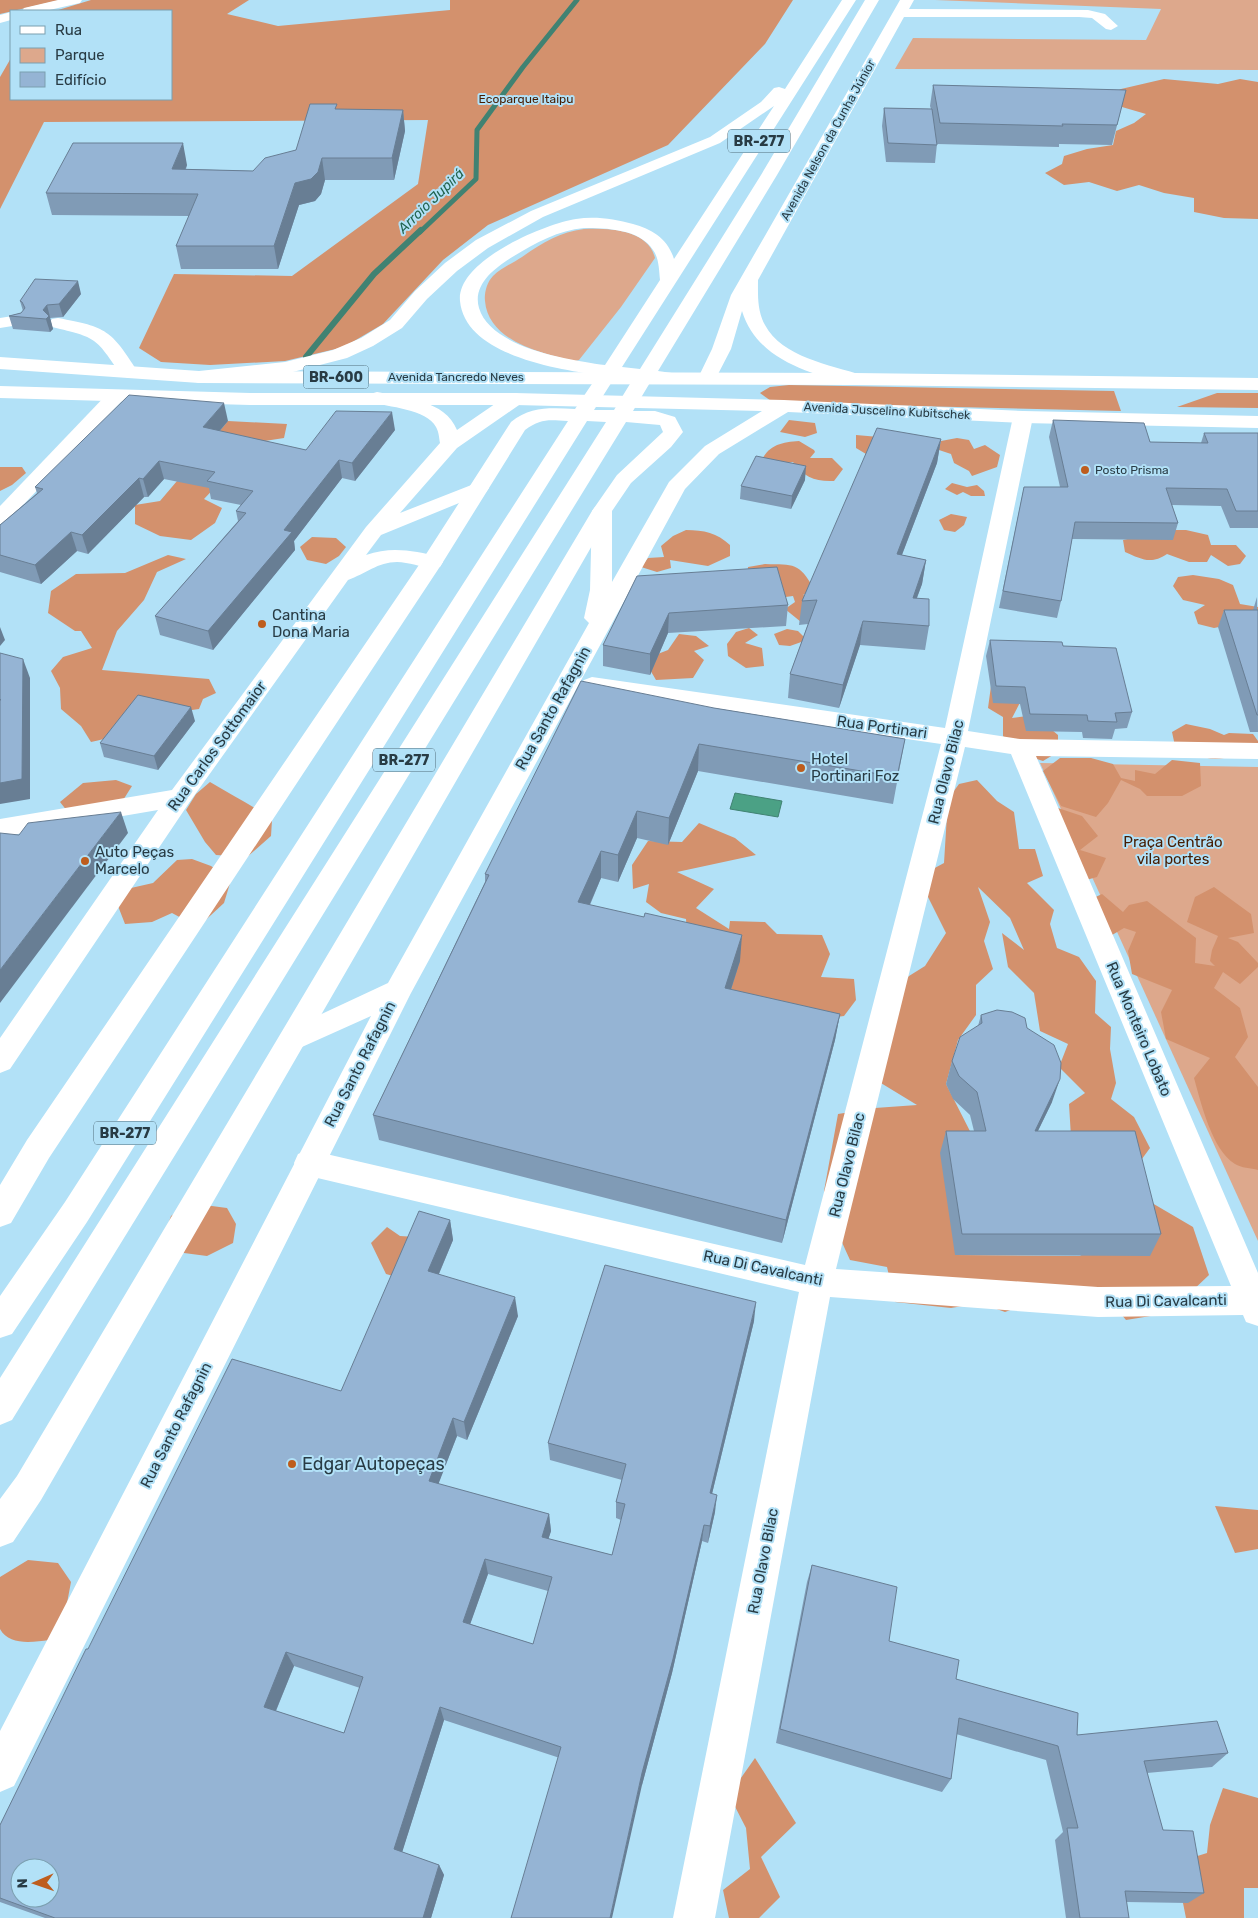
<svg xmlns="http://www.w3.org/2000/svg" width="1258" height="1918" viewBox="0 0 1258 1918" font-family="Rubik,sans-serif">
  <style>
    .green { fill: #dda88c }
    .forest { fill: #d3916d }
    .water { fill: #4ba185; stroke: #408272 }
    .lines { fill: none; stroke-linecap: round; stroke-linejoin: round }
    .stream-far1 { stroke: #408272; stroke-width: 5 }
    .stream { stroke: #408272; stroke-width: 6 }
    .minor { fill: #fff; fill-rule: evenodd }
    .major { fill: #fff; fill-rule: evenodd }
    .highway { fill: #fff; fill-rule: evenodd }
    .wall { fill: #809bb6; fill-rule: evenodd }
    .shaded-wall { fill: #687e94 }
    .building { fill: #95b4d4; stroke: #687e94; fill-rule: evenodd }
    .poi-dot { fill: #be5d1d; stroke: #b2e1f7; stroke-width: 2 }
    .labels { text-anchor: middle; dominant-baseline: central; stroke-width: 4; stroke-linejoin: round; paint-order: stroke }
    .far-park-label { font-size: 12px; fill: #471d02; stroke: #b2e1f7 }
    .far-street-label { font-size: 12px; fill: #283b44; stroke: #b2e1f7 }
    .far-poi-label { font-size: 12px; fill: #283b44; stroke: #b2e1f7; text-anchor: start }
    .shield { fill: #b2e1f7; stroke: #516d7a; stroke-width: 1 }
    .shield-label { font-size: 14px; font-weight: bold; fill: #283b44 }
    .far-water-label { font-size: 14px; font-style: italic; fill: #22644f; stroke: #b2e1f7 }
    .poi-label { font-size: 15px; fill: #283b44; stroke: #b2e1f7; text-anchor: start }
    .street-label { font-size: 15px; fill: #283b44; stroke: #b2e1f7 }
    .park-label { font-size: 15px; fill: #471d02; stroke: #b2e1f7 }
    .near-poi-label { font-size: 18px; fill: #283b44; stroke: #b2e1f7; text-anchor: start }
  </style>
  <rect width="100%" height="100%" fill="#b2e1f7"/>
  <g class="green">
    <path d="M935 0H1258V70L895 69 913 38 1146 40 1161 9Z"/>
    <path d="M584 229C608 228 648 229 655 258L621 307 579 360 575 361C542 354 488 341 485 301 484 293 487 282 493 276 501 268 513 263 522 257 542 243 560 232 584 229Z"/>
    <path d="M1040 763 1258 767V1241Z"/>
  </g>
  <g class="forest">
    <path d="M0 0H60L0 14Z"/>
    <path d="M91 0H249L227 14 278 26 450 10V0H793L765 44 668 145 488 225 443 260 383 324 344 347 285 361 210 365 161 362 139 348 174 274 292 276 418 184 428 120 44 122 0 209V77L11 58V99H171V11H55Z"/>
    <path d="M1164 79 1218 84 1240 79 1258 82V219L1224 218 1194 212V198L1164 193 1139 185 1117 191 1089 182 1064 185 1045 173 1062 164 1064 156 1087 149 1113 145 1116 131 1134 123 1146 114 1122 107 1104 97 1121 89Z"/>
    <path d="M789 385 1114 391 1121 411 794 403 771 401 760 393 770 387Z"/>
    <path d="M1217 393H1258V408L1177 407Z"/>
    <path d="M789 420 815 423 817 433 805 437 780 432Z"/>
    <path d="M228 421 287 424 284 438 258 442 204 499 222 508 215 523 191 540 160 536 135 524V505L160 501Z"/>
    <path d="M856 435 902 439 939 447 941 441 957 438 969 440 974 449 985 445 1000 455 997 467 972 476 969 471 954 463 951 454 936 449 871 457 856 448Z"/>
    <path d="M799 441 814 450 815 452 810 458H832L843 469 834 481C816 482 803 477 793 462L783 464 761 462C768 445 782 442 799 441Z"/>
    <path d="M0 467H22L26 473 12 485 0 491Z"/>
    <path d="M952 483 967 487 977 485 984 491 985 496H971L963 492 957 495 945 489Z"/>
    <path d="M951 514 967 517 964 525 955 532 944 530 939 520Z"/>
    <path d="M686 530C704 530 717 533 730 545V556L708 566 670 560 671 568 657 572 641 567 648 558 664 557 661 546 673 536Z"/>
    <path d="M1169 530H1186L1208 535 1211 545H1236L1246 556 1240 564 1228 566 1211 555 1207 562H1189L1167 554C1151 565 1141 559 1125 552L1123 540Z"/>
    <path d="M312 537 336 538 346 547 339 556 326 564 307 560 300 547Z"/>
    <path d="M168 555 186 559 157 572 144 600 117 631 102 670 209 679 216 693 203 699 199 709C161 714 128 735 91 742L81 726 61 709 60 688 51 671 63 657 92 648 81 631H75L48 613 51 591 76 574 125 573Z"/>
    <path d="M765 564C794 565 799 562 814 589L803 595 820 599 801 622 785 609 795 602 793 596 778 598 747 583 748 567Z"/>
    <path d="M1193 575 1219 579 1233 585 1240 604 1258 607V619L1214 628 1198 624 1194 612 1205 605 1183 600 1173 586 1178 577Z"/>
    <path d="M749 628 758 635 745 643 762 648 764 666 746 668 728 656 727 644 736 632Z"/>
    <path d="M787 629 798 631 807 640 790 646 779 645 774 634Z"/>
    <path d="M679 634 696 636 709 646 694 651 704 660 693 678 656 680 649 668 650 657 668 650Z"/>
    <path d="M991 686 1025 693 1012 718 1034 715 1058 735V752L1043 761 1012 751 1003 736V717L988 708Z"/>
    <path d="M1186 724 1210 729 1224 735 1229 733 1253 734 1258 741V745C1228 763 1204 763 1175 746L1172 732Z"/>
    <path d="M1060 758H1091L1113 764 1121 778 1135 781V770L1155 774 1172 760 1200 763 1201 786 1182 796H1147L1140 789 1121 780 1108 803 1096 817 1061 806 1043 771Z"/>
    <path d="M116 780 132 786 113 816 79 826 60 802 83 783Z"/>
    <path d="M977 780 997 801 1014 812 1019 849H1035L1043 876 1027 883 1054 910 1050 924 1057 948 1079 957 1096 981 1095 1013 1111 1027 1110 1049 1116 1083 1111 1099 1134 1117 1150 1148 1136 1167 1071 1137 1069 1104 1085 1093 1059 1067 1068 1044 1040 1031 1034 993 1008 967 1002 933 1024 950 1010 918 978 887 990 922 984 941 993 969 976 985V1015L958 1040 946 1084 977 1145 955 1255 1080 1256 1110 1235 1135 1193 1193 1227 1209 1275 1169 1313 1126 1320 1106 1296 1032 1302 1005 1312 980 1303 951 1308 895 1302 887 1267 850 1260 835 1227 824 1191 838 1114 875 1108 917 1105 871 1077 891 993 909 976 925 966 946 933 918 877 944 863 948 799 959 784Z"/>
    <path d="M210 782C231 795 253 805 272 820L271 836 247 857 216 855 205 842 186 810 196 794Z"/>
    <path d="M1058 808 1082 816 1098 836 1080 850 1106 858 1097 877 1079 882 1061 873 1077 851 1054 827Z"/>
    <path d="M699 823 735 838 756 855 677 872 714 889 696 908 729 929 730 921 765 922 777 934 822 935 830 954 821 977 854 979 856 1000 844 1016 814 1020 835 1040 633 993 687 933 686 919 661 913 646 902 649 884 633 889 632 865 648 841 682 842Z"/>
    <path d="M192 859 211 866 231 880 224 903 198 927 172 913 152 922 125 924 118 906 131 888 153 883 177 860Z"/>
    <path d="M1214 887 1251 914 1254 933 1228 938 1238 942 1258 963V967L1240 984 1223 972 1214 988 1240 1008 1248 1037 1235 1057 1258 1087V1170C1251 1168 1241 1168 1235 1164 1212 1150 1201 1103 1194 1078L1210 1058 1166 1039 1161 1012 1172 990 1132 974 1128 951 1136 932 1124 928 1107 938 1085 902 1102 894 1123 912 1129 905 1147 901 1196 938 1195 963 1215 966 1210 961 1212 950 1218 936 1187 922 1195 897Z"/>
    <path d="M189 1203 227 1208 236 1224 233 1243 207 1256 184 1253 164 1236 171 1216Z"/>
    <path d="M387 1227 400 1236 416 1237 415 1282 386 1274 371 1243Z"/>
    <path d="M1215 1506 1258 1510V1549L1235 1553Z"/>
    <path d="M28 1560 58 1563 71 1582 64 1619 49 1640C33 1642 9 1646 0 1629V1577Z"/>
    <path d="M755 1758 796 1823 761 1857 780 1897 759 1918H729L723 1890 750 1869 746 1828 729 1795Z"/>
    <path d="M1223 1788 1258 1798V1888H1244V1918H1186L1175 1863 1207 1853 1210 1825Z"/>
  </g>
  <path class="water" d="M735 793 782 801 778 817 730 809Z"/>
  <g class="lines">
    <path class="stream-far1" d="M420 232 476 179 477 130 523 67 577 0"/>
    <path class="stream" d="M306 357 374 274 421 230"/>
    <g class="minor">
      <path d="M58 0H82L80 3 45 11H22L24 8Z"/>
      <path d="M900 0H914L909 9 1088 10 1105 14 1118 26 1111 30 1106 29 1092 18 1079 17H904L758 280C758 295 757 311 765 325 782 357 830 365 862 375L864 379 862 383 855 385C810 374 757 360 742 311L731 349 716 378 714 382 707 384 700 382 698 378 712 349 731 295Z"/>
      <path d="M11 12V20L0 23V15Z"/>
      <path d="M19 315 25 316 28 320 25 324 0 328V318Z"/>
      <path d="M58 318C107 327 111 330 138 372L136 376 129 378 122 376C95 337 98 338 52 327L49 323 52 319Z"/>
      <path d="M116 390 123 392 126 396 123 400 7 522 0 524V506L109 392Z"/>
      <path d="M377 392C405 398 445 400 457 430L508 395 515 393 522 395 525 399 522 403 457 448 400 513 479 482 486 484 489 488 486 492 381 535 366 555C392 546 414 551 440 557L443 562 440 567C426 570 411 562 397 562 378 562 365 574 348 580L189 803 10 1069 0 1073V1038L158 810 0 837V819L172 790 366 527 440 443C439 438 439 432 436 427 427 409 388 407 370 402L367 398 370 394Z"/>
      <path d="M1023 411 1030 413 1033 417 968 731 1020 739 1258 743V759L1036 756 1258 1273V1326L1246 1322 1243 1315 1098 1317 830 1297 715 1918H673L799 1292 309 1176 298 1172 294 1163 298 1154 309 1150 805 1265 941 744 592 693 584 690 580 685 584 680 592 677 945 728 1013 417 1016 413ZM965 747 1011 754 1231 1286 1098 1287 836 1269Z"/>
    </g>
    <g class="major">
      <path d="M0 357 199 371 855 373 1258 378V390L855 385 199 383 0 369Z"/>
      <path d="M0 386 250 393H515L784 400 1023 411 1258 416V428L1023 423 788 412 719 454 685 489 411 993 14 1786 0 1792V1731L371 1016 293 1051 283 1048 279 1040 283 1032 388 983 589 623 584 618 590 590 592 511 595 507 602 505 609 507 612 511V582L669 482 705 446 762 411 515 405H250L0 398Z"/>
    </g>
    <path class="highway" d="M842 0H856L622 367 640 369 761 175 865 0H879L777 175 658 371 679 374 681 378 679 382 672 384 651 381 633 411H655L675 417 683 432 671 447 631 483 612 511 41 1500 13 1542 0 1547V1499L17 1476 592 511 617 475 663 432 660 425 626 422 12 1420 0 1425V1378L606 422 587 421 87 1222 12 1334 0 1338V1296L65 1202 568 421C549 420 541 418 525 430L443 562 49 1158 11 1223 0 1227V1185L27 1140 421 562 511 422C531 406 551 408 575 409L598 375C557 369 465 355 460 301 456 261 544 224 576 219 595 216 615 219 633 224 652 229 668 239 674 259L774 106 720 143 543 217 488 248 457 271 427 299 402 328 373 346 347 358 285 374 199 383 192 381 190 377 192 373 199 371 285 362 333 350 361 338 390 320 415 291 445 263 476 240 531 211 710 137 761 102 774 88 779 87 785 89ZM584 228C606 228 640 229 653 250 659 258 659 270 660 280L605 365C569 360 491 348 479 308 472 284 496 267 514 256 535 243 559 230 584 228ZM615 377 633 379 614 410H594Z"/>
  </g>
  <g class="wall">
    <path d="M933 85 1126 90 1112 145 1059 144V147L937 144 935 163 886 162 882 126 884 108 931 109 930 106Z"/>
    <path d="M337 109 403 110 405 131 394 180H325L321 194 315 201 299 205 278 269H181L176 246 189 216 52 215 46 193 187 165 186 169 253 171 296 150Z"/>
    <path d="M81 294 63 317 50 318V319L53 329 50 332 13 329 9 316 21 313 23 311 20 301Z"/>
    <path d="M1053 420 1150 442 1201 443 1204 433H1258V528H1230L1221 506 1172 505 1178 523 1173 540 1072 539 1061 601 1057 618 999 608 1024 487H1060L1049 437Z"/>
    <path d="M228 421 220 431 306 450 395 430 355 481 342 478 294 541 295 550 213 650 160 635 155 616 238 521 236 511 241 505 211 499 209 488 164 479 148 497H144L88 554 77 551 41 584 0 572V525L37 493 35 487Z"/>
    <path d="M941 439 937 463 902 555 926 560 922 584 917 598 929 626 925 650 860 645 839 708 788 698 790 674 808 624 799 625 802 601Z"/>
    <path d="M805 480 791 509 740 499 741 486Z"/>
    <path d="M637 576 788 605 786 626 668 633 650 675 603 666V645Z"/>
    <path d="M1257 597 1258 732H1250L1218 627 1224 610H1253Z"/>
    <path d="M990 640 1063 646 1132 712 1127 728 1115 729 1112 739 1083 738 1082 732 1026 731 1020 704 993 703 986 656Z"/>
    <path d="M714 708 905 739 893 804 698 771 668 845 637 838 618 882 601 878 590 905 740 961 731 990 840 1014 835 1040 782 1243 379 1140 373 1115 485 882V874Z"/>
    <path d="M195 721 158 770 104 757 100 743Z"/>
    <path d="M981 1015 1027 1028 1052 1102 1038 1131 1161 1234 1150 1256 955 1255 940 1153 946 1131H974L970 1115 953 1099 946 1084 952 1061 978 1026Z"/>
    <path d="M450 1220 453 1240 439 1274 518 1316 467 1440 457 1436 438 1484 549 1514 551 1531 548 1539 612 1555 621 1520 616 1518V1502L622 1480 550 1460 548 1443 754 1321 712 1494 715 1512 708 1543 702 1541 672 1673 642 1785 444 1720 402 1852 439 1865 444 1875 431 1918H45L0 1902V1825L88 1649 341 1391ZM488 1574 548 1591 533 1644 470 1624ZM294 1666 360 1688 344 1733 276 1711Z"/>
    <path d="M812 1565 889 1641 956 1679 1077 1735 1228 1753 1212 1767 1147 1773 1163 1830 1204 1893 1188 1903 1126 1902 1129 1918H1066L1055 1840 1063 1832 1046 1760 956 1734 951 1779 942 1792 776 1743 807 1582Z"/>
  </g>
  <g class="shaded-wall">
    <path d="M403 110 405 131 394 180 392 158Z"/>
    <path d="M183 143 187 165 176 191 172 169Z"/>
    <path d="M322 158 325 180 321 194 315 201 299 205 278 269 274 246 295 183Z"/>
    <path d="M78 281 81 294 63 317 59 304Z"/>
    <path d="M47 305 53 329 50 332 43 310Z"/>
    <path d="M224 403 228 421 207 445 203 427Z"/>
    <path d="M392 412 395 430 355 481 352 463Z"/>
    <path d="M941 439 937 463 893 578 897 554Z"/>
    <path d="M339 460 342 478 294 541 295 550 213 650 208 631 284 530Z"/>
    <path d="M159 461 164 479 148 497 143 479Z"/>
    <path d="M806 466 805 480 791 509 792 496Z"/>
    <path d="M139 478 144 497 88 554 82 535Z"/>
    <path d="M71 532 77 551 41 584 35 565Z"/>
    <path d="M926 560 922 584 908 621 913 598Z"/>
    <path d="M669 613 668 633 650 675V654Z"/>
    <path d="M863 621 860 645 839 708 843 685Z"/>
    <path d="M0 627 5 640 0 646Z"/>
    <path d="M23 659 30 678V799L0 804V783Z"/>
    <path d="M191 707 195 721 158 770 154 756Z"/>
    <path d="M699 744 698 771 668 845 669 818Z"/>
    <path d="M637 811V838L618 882V855Z"/>
    <path d="M121 812 128 833 0 1003V970Z"/>
    <path d="M601 851V878L579 929 578 902Z"/>
    <path d="M742 935 740 961 723 1014 725 988Z"/>
    <path d="M840 1014 835 1040 782 1243 786 1220Z"/>
    <path d="M1060 1079 1052 1102 1027 1153 1035 1131Z"/>
    <path d="M450 1220 453 1240 432 1290 428 1271Z"/>
    <path d="M515 1297 518 1316 467 1440 464 1422Z"/>
    <path d="M756 1302 754 1321 708 1510 710 1493Z"/>
    <path d="M453 1418 457 1436 433 1498 429 1481Z"/>
    <path d="M717 1495 715 1512 708 1543 710 1526Z"/>
    <path d="M549 1514 551 1531 544 1553 542 1537Z"/>
    <path d="M704 1525 702 1541 672 1673 642 1785 612 1918H610L642 1773Z"/>
    <path d="M485 1559 488 1574 466 1636 463 1622Z"/>
    <path d="M286 1652 294 1666 272 1720 264 1707Z"/>
    <path d="M440 1707 444 1720 400 1859 394 1849Z"/>
    <path d="M439 1865 444 1875 431 1918H423Z"/>
  </g>
  <g class="building">
    <path d="M933 85 1126 90 1117 125 1062 124 1063 126 940 123Z"/>
    <path d="M310 104H337L335 109 403 110 392 158H322L318 172 311 179 295 183 274 246H176L198 194 46 193 73 143H183L172 169 253 171 265 158 296 150Z"/>
    <path d="M884 108 932 109 937 145 888 143Z"/>
    <path d="M35 279 78 281 59 304 47 305 43 310 49 316 46 319 9 316 21 313 25 308 22 302 20 301Z"/>
    <path d="M129 395 224 403 203 427 306 450 336 411 392 412 352 463 339 460 284 530 292 532 208 631 155 616 246 513 236 511 253 491 207 481 215 472 159 461 143 479 139 478 82 535 71 532 35 565 0 555V525L43 489 35 487Z"/>
    <path d="M1053 420 1144 423 1150 442 1208 443 1204 433H1258V511H1236L1227 489 1166 488 1178 523 1075 522 1061 601 1003 591 1024 487H1068Z"/>
    <path d="M877 428 941 439 897 554 926 560 913 598 929 599V626L863 621 843 685 790 674 817 600 802 601Z"/>
    <path d="M756 456 806 466 792 496 741 486Z"/>
    <path d="M777 567 788 605 669 613 650 654 603 645 637 576Z"/>
    <path d="M1224 610H1258V715H1257Z"/>
    <path d="M990 640 1062 642 1063 646 1116 648 1132 712 1115 713 1117 722 1088 721 1087 715 1030 714 1025 687 996 686Z"/>
    <path d="M0 653 23 659 22 779 0 783V700H1L0 699Z"/>
    <path d="M581 681 714 708 905 739 897 777 699 744 669 818 637 811 618 855 601 851 578 902 644 917 645 913 742 935 725 988 840 1014 786 1220 373 1115 489 875 485 874Z"/>
    <path d="M138 695 191 707 154 756 100 743Z"/>
    <path d="M121 812 0 970V833L19 835 28 823Z"/>
    <path d="M997 1010 1012 1012 1025 1018 1027 1028 1054 1045 1061 1063 1060 1079 1035 1131H1135L1161 1234H962L946 1131H986L977 1092 959 1076 952 1061 960 1037 982 1023 981 1015Z"/>
    <path d="M419 1211 450 1220 428 1271 515 1297 464 1422 453 1418 429 1481 549 1514 542 1537 612 1555 625 1504 616 1502 626 1464 548 1443 605 1265 756 1302 710 1493 717 1495 710 1526 704 1525 673 1659 642 1773 610 1918H511L561 1747 440 1707 394 1849 439 1865 423 1918H55L0 1898V1825L86 1649H88L232 1359 341 1391ZM485 1559 552 1577 533 1644 463 1622ZM286 1652 363 1677 344 1733 264 1707ZM20 1868H50V1898H20Z"/>
    <path d="M812 1565 897 1587 889 1641 959 1660 956 1679 1078 1713 1077 1735 1217 1721 1228 1753 1144 1761 1163 1830 1193 1831 1204 1893 1125 1891 1129 1918H1080L1067 1828H1078L1058 1746 959 1718 951 1779 780 1729Z"/>
  </g>
  <g class="poi-dot">
    <circle cx="1085" cy="470" r="5"/>
    <circle cx="262" cy="624" r="5"/>
    <circle cx="801" cy="768" r="5"/>
    <circle cx="85" cy="861" r="5"/>
    <circle cx="292" cy="1464" r="5"/>
  </g>
  <g class="labels">
    <g class="far-park-label">
      <text x="526" y="99">Ecoparque Itaipu</text>
    </g>
    <g class="far-street-label">
      <text transform="translate(828 140) rotate(-61)">Avenida Nelson da Cunha Júnior</text>
      <text x="456" y="377">Avenida Tancredo Neves</text>
      <text transform="translate(887 411) rotate(3)">Avenida Juscelino Kubitschek</text>
    </g>
    <g class="far-poi-label">
      <text x="1095" y="470">Posto Prisma</text>
    </g>
    <g class="shield">
      <rect x="728" y="129.5" width="62" height="23" rx="4"/>
      <rect x="303.5" y="365.5" width="65" height="23" rx="4"/>
      <rect x="373" y="748.5" width="62" height="23" rx="4"/>
      <rect x="94" y="1121.5" width="62" height="23" rx="4"/>
    </g>
    <g class="shield-label">
      <text x="759" y="141">BR-277</text>
      <text x="336" y="377">BR-600</text>
      <text x="404" y="760">BR-277</text>
      <text x="125" y="1133">BR-277</text>
    </g>
    <g class="far-water-label">
      <text transform="translate(431 201) rotate(-44)">Arroio Jupirá</text>
    </g>
    <g class="poi-label">
      <text x="272" y="615">Cantina<tspan x="272" dy="17">Dona Maria</tspan></text>
      <text x="811" y="759">Hotel<tspan x="811" dy="17">Portinari Foz</tspan></text>
      <text x="95" y="852">Auto Peças<tspan x="95" dy="17">Marcelo</tspan></text>
    </g>
    <g class="street-label">
      <text transform="translate(553 708) rotate(-61)">Rua Santo Rafagnin</text>
      <text transform="translate(882 727) rotate(8)">Rua Portinari</text>
      <text transform="translate(217 746) rotate(-54)">Rua Carlos Sottomaior</text>
      <text transform="translate(946 772) rotate(-76)">Rua Olavo Bilac</text>
      <text transform="translate(1139 1029) rotate(67)">Rua Monteiro Lobato</text>
      <text transform="translate(360 1064) rotate(-63)">Rua Santo Rafagnin</text>
      <text transform="translate(847 1165) rotate(-76)">Rua Olavo Bilac</text>
      <text transform="translate(763 1268) rotate(12)">Rua Di Cavalcanti</text>
      <text transform="translate(1166 1301) rotate(-1)">Rua Di Cavalcanti</text>
      <text transform="translate(176 1425) rotate(-63)">Rua Santo Rafagnin</text>
      <text transform="translate(763 1561) rotate(-79)">Rua Olavo Bilac</text>
    </g>
    <g class="park-label">
      <text x="1173" y="842">Praça Centrão<tspan x="1173" dy="17">vila portes</tspan></text>
    </g>
    <g class="near-poi-label">
      <text x="302" y="1464">Edgar Autopeças</text>
    </g>
  </g>
  <rect x="10" y="10" width="162" height="90" fill="#b2e1f7" stroke="#7b9faf"/>
  <rect x="20" y="26" width="25" height="8" fill="#ffffff" stroke="#7b9faf"/>
  <text x="55" y="35" font-size="15" fill="#283b44">Rua</text>
  <rect x="20" y="48" width="25" height="15" fill="#dda88c" stroke="#7b9faf"/>
  <text x="55" y="60" font-size="15" fill="#283b44">Parque</text>
  <rect x="20" y="72" width="25" height="15" fill="#95b4d4" stroke="#7b9faf"/>
  <text x="55" y="85" font-size="15" fill="#283b44">Edifício</text>
  <g transform="translate(35 1883) rotate(268)"><circle r="24" fill="#b2e1f7" stroke="#7b9faf"/>
  <path d="M0-4L9 19L0 12L-9 19Z" fill="#be5d1d"/>
  <text y="-8" font-size="14" font-weight="bold" text-anchor="middle" fill="#283b44">N</text>
  </g>
</svg>
